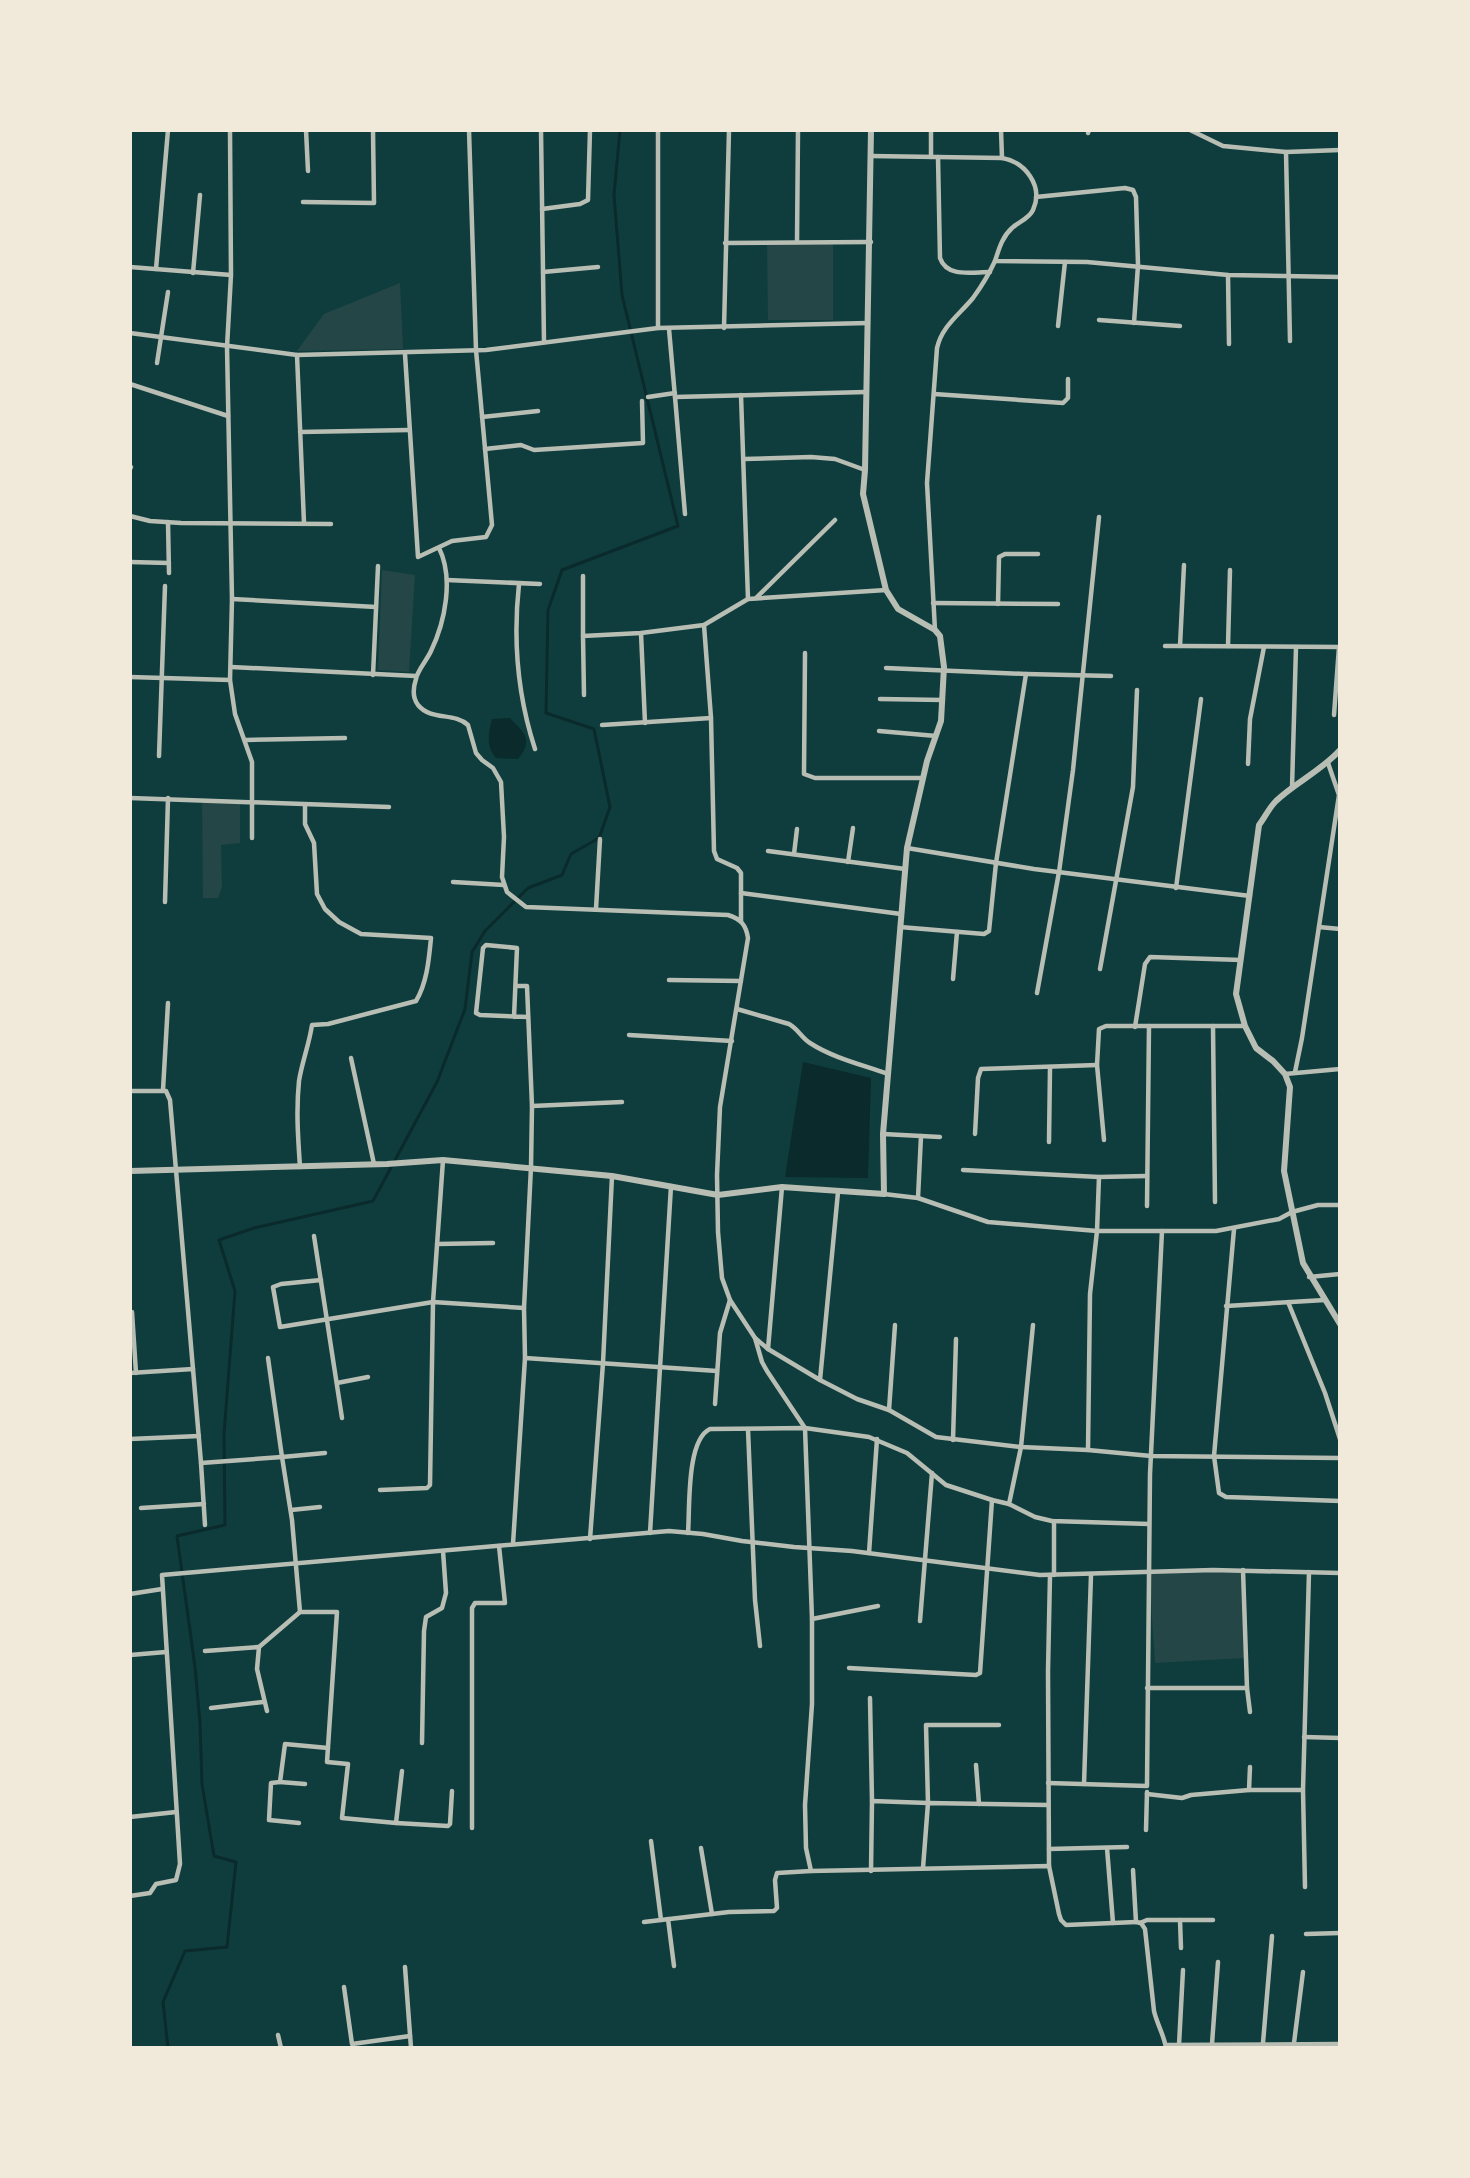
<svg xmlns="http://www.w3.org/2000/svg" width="1470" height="2178" viewBox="0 0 1470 2178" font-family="'Titillium Web',sans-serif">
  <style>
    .green { fill: #244646 }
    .water { fill: #0a2a2b }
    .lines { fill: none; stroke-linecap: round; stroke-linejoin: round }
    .stream { stroke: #0a2a2b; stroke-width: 3 }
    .minor { stroke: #b8beb3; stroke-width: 4.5 }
    .tertiary { stroke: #b8beb3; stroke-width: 6 }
  </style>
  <rect width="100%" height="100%" fill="#0f3d3e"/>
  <g class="green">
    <path d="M767 242H833V320H768Z"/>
    <path d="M400 283 403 349 297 351 324 314Z"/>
    <path d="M382 570 415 575 409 672 378 670Z"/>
    <path d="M202 799 240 801V843L221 845 222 887 218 898H203Z"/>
    <path d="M1242 1571 1244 1658 1155 1663 1149 1573Z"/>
  </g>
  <g class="water">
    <path d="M510 718C524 733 534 739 518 759L496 758C486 746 488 734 492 719Z"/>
    <path d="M803 1062 871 1078 868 1178 785 1177Z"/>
  </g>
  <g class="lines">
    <path class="stream" d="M168 2048 163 2002 185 1951 227 1947 236 1862 214 1856 202 1784 200 1723 195 1667 177 1536 225 1525 224 1434 235 1291 219 1240 254 1228 373 1201 437 1082 465 1009 472 952 485 931 528 888 562 875 571 854 599 838 610 807 594 729 546 713 548 610 562 570 678 526 622 295 614 195 620 130"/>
    <g class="minor">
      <path d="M230 130 231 275 227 347 232 599 230 680 235 714 252 762V838"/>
      <path d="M306 130 308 171"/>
      <path d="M541 130 544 342"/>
      <path d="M1001 130 1002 158"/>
      <path d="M1190 130 1223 146 1286 152 1340 150"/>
      <path d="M1088 133 1089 130"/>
      <path d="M1286 152 1290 341"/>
      <path d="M871 156 1002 158C1025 162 1044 186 1033 210 1029 219 1018 222 1012 228 1002 237 999 249 995 261L1087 262 1228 275 1340 277"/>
      <path d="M931 157V130"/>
      <path d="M938 157 940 258C947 278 972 272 990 272"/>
      <path d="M1036 197 1125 188 1133 190 1136 197 1138 265 1134 323"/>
      <path d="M303 202 374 203 373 130"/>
      <path d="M542 209 580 204 588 200 590 130"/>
      <path d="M797 242 798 130"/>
      <path d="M725 243 871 242"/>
      <path d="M130 267 231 275"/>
      <path d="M156 269 168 130"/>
      <path d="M543 272 598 267"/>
      <path d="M193 273 200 195"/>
      <path d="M1228 275 1229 344"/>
      <path d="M1099 320 1180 326"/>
      <path d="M1058 326 1065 262"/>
      <path d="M658 328V130"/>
      <path d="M724 328 729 130"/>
      <path d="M669 329 675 397 866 392"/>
      <path d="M130 333 297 355 486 350 658 328 868 323"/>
      <path d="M405 354 418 557 452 541 486 537 492 525 476 350 469 130"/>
      <path d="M297 355 304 523"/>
      <path d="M157 363 168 292"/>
      <path d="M130 384 228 416"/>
      <path d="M934 394 1063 403 1068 398V379"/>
      <path d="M741 395 748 599"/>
      <path d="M648 397 675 393"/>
      <path d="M675 397 685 514"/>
      <path d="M482 417 538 411"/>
      <path d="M300 432 409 430"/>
      <path d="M485 449 521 445 534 450 643 443 642 401"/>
      <path d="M744 459 811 457 835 459 865 470"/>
      <path d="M130 469 131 467"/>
      <path d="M130 516 150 521 181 523 331 524"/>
      <path d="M168 522 169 573"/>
      <path d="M439 548C454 578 445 622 431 651 427 660 417 671 416 679 413 688 412 697 418 705 431 721 454 712 468 725L476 753 482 760 493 768 501 782 504 837 502 877 507 892 526 907 728 915C741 919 746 925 748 938L720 1107 717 1175 718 1232 722 1278 730 1300 755 1338 768 1349 820 1380 857 1399 889 1410 936 1437 1021 1447 1088 1450 1151 1456 1340 1458"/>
      <path d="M130 562 169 563"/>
      <path d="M447 580 540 584"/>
      <path d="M519 584C513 639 518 697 535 749"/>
      <path d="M756 598 835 520"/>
      <path d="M232 599 376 607"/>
      <path d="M933 603 1058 604"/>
      <path d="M998 604 999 557 1005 554H1038"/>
      <path d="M704 625 711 718 714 851 717 859 737 868 741 873V921"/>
      <path d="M935 630 927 483 937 348C942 326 959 315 973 298 981 287 989 274 995 261"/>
      <path d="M641 633 645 723"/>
      <path d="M583 636V576"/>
      <path d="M1165 646H1180L1184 565"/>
      <path d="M1180 646 1340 647"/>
      <path d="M1228 646 1230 570"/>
      <path d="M805 653 804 774 815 778H923"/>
      <path d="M231 667 416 676"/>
      <path d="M886 668 1026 674 1111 676"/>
      <path d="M373 675 378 566"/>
      <path d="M130 677 230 680"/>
      <path d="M584 695 583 636 641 633 704 625 748 599 886 590"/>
      <path d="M880 699 943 700"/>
      <path d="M1334 715 1339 647"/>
      <path d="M602 725 711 718"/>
      <path d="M879 731 936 736"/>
      <path d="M245 740 345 738"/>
      <path d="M159 756 165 586"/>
      <path d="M1248 764 1250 719 1264 647"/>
      <path d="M1292 788 1296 647"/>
      <path d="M130 798 389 807"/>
      <path d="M907 848 1034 869 1250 896"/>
      <path d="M768 851 905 869"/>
      <path d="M794 854 797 829"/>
      <path d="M848 862 853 828"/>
      <path d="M453 882 504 885"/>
      <path d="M1176 888 1201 699"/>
      <path d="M741 893 901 914"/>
      <path d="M165 902 168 798"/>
      <path d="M596 909 600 839"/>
      <path d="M900 927 984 934 989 931 996 863 1026 674"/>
      <path d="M1319 927 1340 929"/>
      <path d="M1100 969 1133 787 1137 690"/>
      <path d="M953 979 957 932"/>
      <path d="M669 980 741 981"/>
      <path d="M1037 993 1059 872 1073 770 1099 517"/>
      <path d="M737 1009 789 1024C798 1029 802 1038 810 1043 833 1058 863 1065 888 1074"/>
      <path d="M514 1017 517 948 486 945 483 948 476 1013 480 1015 528 1017"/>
      <path d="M1213 1026 1215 1202"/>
      <path d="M1135 1027 1145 964 1150 957 1241 960"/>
      <path d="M629 1035 732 1041"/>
      <path d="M351 1058 374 1164"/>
      <path d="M1295 1072 1302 1038 1339 795 1328 763"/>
      <path d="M1285 1074 1340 1069"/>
      <path d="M163 1090 168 1003"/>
      <path d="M130 1091H166L170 1100 193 1369"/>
      <path d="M532 1106 622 1102"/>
      <path d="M883 1134 921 1136 918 1198"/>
      <path d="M975 1134 978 1078 981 1069 1097 1065"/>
      <path d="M921 1136 940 1137"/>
      <path d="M1104 1140 1097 1065 1099 1029 1106 1026H1245"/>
      <path d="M1049 1142 1050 1068"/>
      <path d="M300 1167C298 1138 296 1110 299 1081 302 1062 309 1045 312 1025L328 1024 416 1001C427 983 429 959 431 938L361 934 339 922 325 909 317 894 314 843 305 824V805"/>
      <path d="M963 1170 1099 1177 1147 1176"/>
      <path d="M884 1194 918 1198 988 1222 1097 1231H1216L1279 1219 1292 1212 1318 1205H1340"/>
      <path d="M1147 1206 1149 1026"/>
      <path d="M1234 1229 1214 1456 1219 1493 1226 1497 1340 1501"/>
      <path d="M314 1236 342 1418"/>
      <path d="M437 1244 493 1243"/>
      <path d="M1309 1277 1340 1274"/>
      <path d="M321 1280 281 1284 273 1287 280 1327 433 1302 524 1308"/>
      <path d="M1288 1302 1325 1393 1340 1439"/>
      <path d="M1226 1306 1325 1300"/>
      <path d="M132 1312 136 1373"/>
      <path d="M755 1338 762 1362 767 1371 805 1428 812 1619V1704L805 1805 806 1848 811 1871 1049 1866 1059 1914 1061 1920 1066 1925 1136 1922"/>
      <path d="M768 1349 782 1187"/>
      <path d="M268 1358 282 1457 325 1453"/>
      <path d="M525 1358 717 1371"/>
      <path d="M130 1373 193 1369 201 1463 282 1457 292 1520 300 1612"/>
      <path d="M820 1380 838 1192"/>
      <path d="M337 1383 368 1377"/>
      <path d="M715 1404 720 1333 730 1300"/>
      <path d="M889 1410 895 1325"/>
      <path d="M748 1429 755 1600 760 1646"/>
      <path d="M130 1439 199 1436"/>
      <path d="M953 1440 956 1339"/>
      <path d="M1088 1450 1090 1294 1097 1231 1099 1177"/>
      <path d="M201 1463 205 1525"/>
      <path d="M380 1490 427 1488 430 1485 433 1302 443 1160"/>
      <path d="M1009 1504 1035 1517 1052 1521 1149 1524"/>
      <path d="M141 1508 204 1504"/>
      <path d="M291 1510 320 1507"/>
      <path d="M650 1533 671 1186"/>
      <path d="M688 1533C690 1509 686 1440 710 1429L805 1428 869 1437 907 1453 946 1485 992 1500"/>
      <path d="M590 1539 603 1363 612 1176"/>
      <path d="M513 1544 525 1358 524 1308 531 1167 532 1106 527 986H516"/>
      <path d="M869 1553 877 1439"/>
      <path d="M1054 1575V1521"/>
      <path d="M130 1594 162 1589"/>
      <path d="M812 1619 878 1606"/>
      <path d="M920 1621 932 1473"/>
      <path d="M205 1651 259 1647"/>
      <path d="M130 1655 166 1652"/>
      <path d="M849 1668 976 1675 980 1673 992 1500 1009 1504 1021 1447 1033 1325"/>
      <path d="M1147 1688H1247L1243 1570"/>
      <path d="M1247 1688 1250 1712"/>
      <path d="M870 1698 872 1801"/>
      <path d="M211 1708 263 1702"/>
      <path d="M267 1711 257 1669 259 1647 300 1612H337L327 1762 348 1764 342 1818 396 1823 402 1771"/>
      <path d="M1304 1737 1340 1738"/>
      <path d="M422 1743 424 1631 426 1617 442 1608 446 1593 443 1551"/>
      <path d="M976 1765 979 1804"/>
      <path d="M280 1782 271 1783 269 1820 299 1823"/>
      <path d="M1048 1783 1147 1786 1150 1474 1162 1231"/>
      <path d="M305 1784 280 1782 285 1744 328 1748"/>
      <path d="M1084 1784 1091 1575"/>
      <path d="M1249 1790H1303"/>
      <path d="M1147 1794 1182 1798 1191 1795 1249 1790 1250 1767"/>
      <path d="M130 1817 176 1812"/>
      <path d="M396 1823 448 1826 450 1824 452 1791"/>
      <path d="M472 1828V1608L475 1603H505L499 1546"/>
      <path d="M1146 1830 1147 1792"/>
      <path d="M651 1841 661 1920 729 1912 774 1911 777 1908 775 1880 777 1873 811 1871"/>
      <path d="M701 1848 712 1914"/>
      <path d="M1107 1848 1113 1923"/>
      <path d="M1049 1849 1127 1847"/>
      <path d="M1049 1866 1048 1671 1050 1575"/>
      <path d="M923 1868 928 1803 1048 1805"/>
      <path d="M1133 1870 1136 1922"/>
      <path d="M871 1871 872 1801 928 1803 926 1725H999"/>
      <path d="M1305 1887 1303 1790 1309 1572"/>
      <path d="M130 1896 150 1893 156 1884 176 1880 180 1864 162 1575 669 1531 703 1534 742 1541 794 1547 852 1551 1040 1575 1213 1570 1340 1573"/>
      <path d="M668 1919 674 1966"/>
      <path d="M1180 1920 1181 1948"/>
      <path d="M644 1922 661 1920"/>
      <path d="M1136 1922 1141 1923 1145 1929 1154 2011C1157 2024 1164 2035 1166 2048"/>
      <path d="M1140 1923 1147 1920H1213"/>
      <path d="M1306 1934 1340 1933"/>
      <path d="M405 1967 411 2048"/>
      <path d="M344 1987 352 2044 410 2036"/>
      <path d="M278 2035 281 2048"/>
      <path d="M1263 2043 1272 1936"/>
      <path d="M1294 2043 1303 1972"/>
      <path d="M1212 2044 1218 1962"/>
      <path d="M1166 2045 1340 2044"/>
      <path d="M1179 2045 1183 1970"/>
    </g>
    <g class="tertiary">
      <path d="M1340 750C1321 771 1296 782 1276 801 1269 808 1265 817 1259 825L1236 994 1245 1026 1256 1048 1273 1061 1285 1074 1290 1087 1284 1171 1303 1263 1340 1324"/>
      <path d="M130 1171 387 1164 443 1160 612 1176 718 1195 782 1187 884 1194 883 1134 907 848 927 761 941 721 944 667 940 636 935 630 898 609 886 590 863 494 865 470 871 130"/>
    </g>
  </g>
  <rect width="1470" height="2178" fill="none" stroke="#f1e9da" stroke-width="264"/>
</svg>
